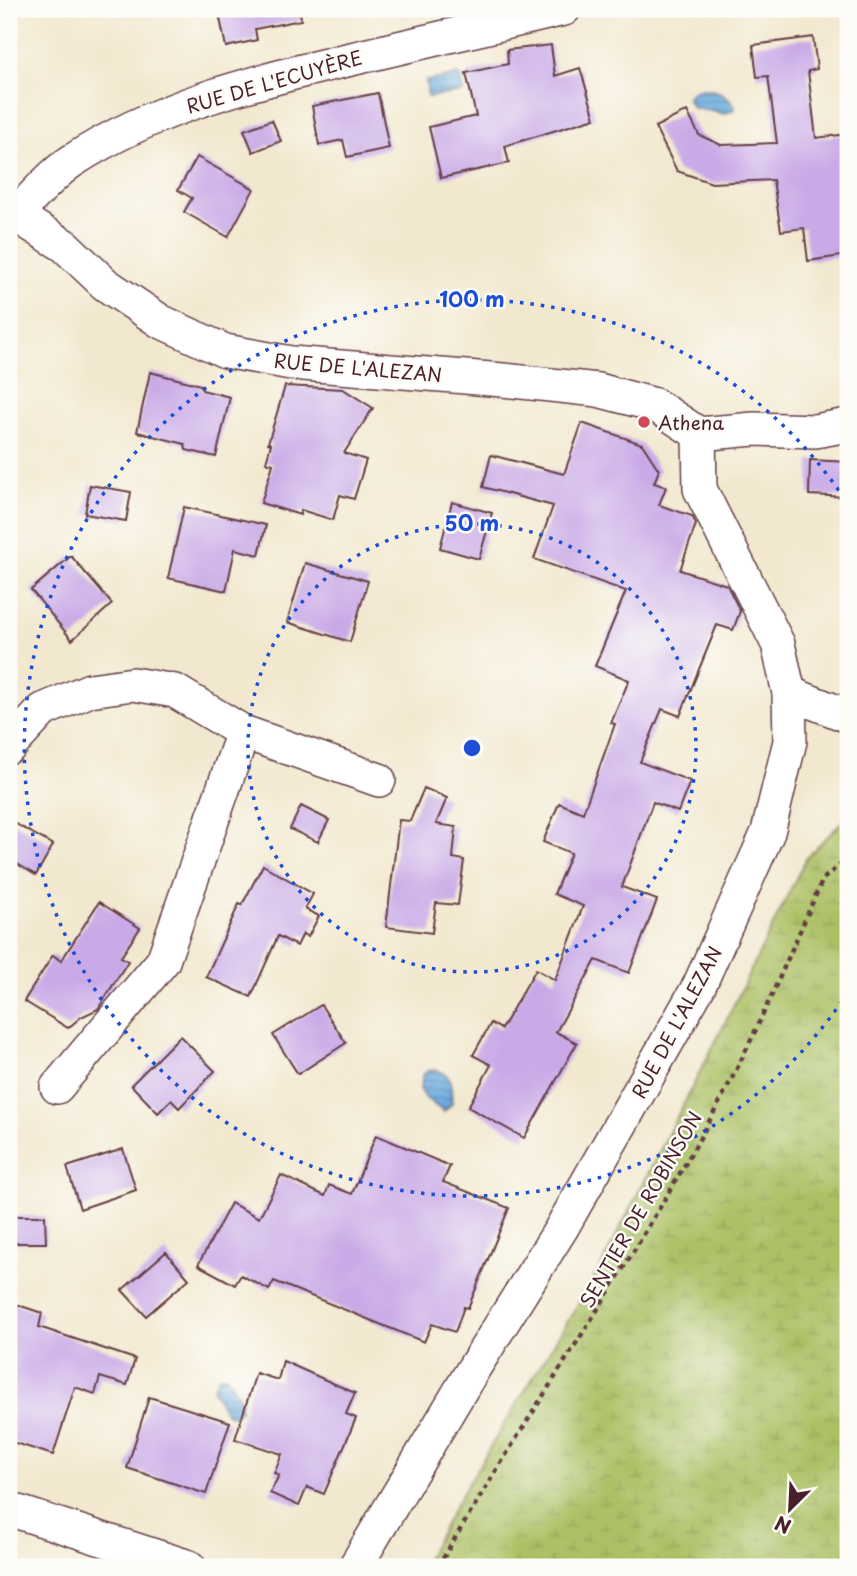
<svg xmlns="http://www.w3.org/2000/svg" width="857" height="1576" viewBox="0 0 857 1576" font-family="'Playpen Sans',sans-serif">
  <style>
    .wetland { fill: url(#wetland-marsh); stroke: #7b7048; stroke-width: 2 }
    .water { fill: url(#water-rules); stroke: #596484; stroke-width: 2 }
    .building { fill: #c9aae7 }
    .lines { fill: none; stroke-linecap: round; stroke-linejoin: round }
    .street-casing { stroke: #633d44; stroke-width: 36 }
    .path { stroke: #633d44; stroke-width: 4.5; stroke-dasharray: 5 5; stroke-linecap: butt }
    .street { stroke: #fff; stroke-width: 33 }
    .ring { fill: none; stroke: #1d4ed8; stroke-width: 3.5; stroke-dasharray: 3.5 7 }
    .poi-dot { fill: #d1495b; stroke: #fdfcf7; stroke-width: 2.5 }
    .labels { text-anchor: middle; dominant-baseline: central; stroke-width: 5; stroke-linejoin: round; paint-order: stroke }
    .street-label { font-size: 19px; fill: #4a1f2b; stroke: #fdfcf7 }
    .poi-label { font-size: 19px; fill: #4a1f2b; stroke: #fdfcf7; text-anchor: start }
    .centre { fill: #1d4ed8; stroke: #fdfcf7; stroke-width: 3.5 }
    .ring-label { font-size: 21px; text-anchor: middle; font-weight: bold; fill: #1d4ed8; stroke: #fdfcf7; stroke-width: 5; stroke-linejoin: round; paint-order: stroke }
  </style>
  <defs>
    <pattern id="wetland-marsh" width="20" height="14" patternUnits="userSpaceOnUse" patternTransform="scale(1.75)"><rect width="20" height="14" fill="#acc165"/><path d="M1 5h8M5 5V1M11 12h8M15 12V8" fill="none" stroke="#96a558"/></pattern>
    <pattern id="water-rules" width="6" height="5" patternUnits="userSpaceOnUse" patternTransform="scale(1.75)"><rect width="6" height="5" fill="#68aadd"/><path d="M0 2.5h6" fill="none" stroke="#588ab3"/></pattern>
  </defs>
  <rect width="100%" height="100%" fill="#fdfcf7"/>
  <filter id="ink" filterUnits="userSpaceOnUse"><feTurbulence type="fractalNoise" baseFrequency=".0143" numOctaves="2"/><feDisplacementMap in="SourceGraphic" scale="14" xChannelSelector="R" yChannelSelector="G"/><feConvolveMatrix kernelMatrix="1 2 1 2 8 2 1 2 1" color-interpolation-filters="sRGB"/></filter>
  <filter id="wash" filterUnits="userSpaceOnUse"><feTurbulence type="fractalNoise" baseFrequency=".00686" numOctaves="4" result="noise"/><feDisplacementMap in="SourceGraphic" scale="28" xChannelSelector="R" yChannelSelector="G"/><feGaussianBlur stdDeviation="1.57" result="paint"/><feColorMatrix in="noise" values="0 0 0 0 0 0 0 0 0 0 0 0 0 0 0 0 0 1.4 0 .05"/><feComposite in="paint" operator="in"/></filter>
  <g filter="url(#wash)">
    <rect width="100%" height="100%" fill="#f2e8cf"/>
    <path class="wetland" d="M848 816V1567H422L461 1495 599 1270 725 1023 806 858Z"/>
    <g class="water">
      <path d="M460 75 463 92 428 97 426 81Z"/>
      <path d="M696 89C712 89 726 91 735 107L734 110 724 114C710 109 703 111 692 107L687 97Z"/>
      <path d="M429 1070C455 1070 450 1085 452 1103L444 1112 426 1098 420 1089 423 1075Z"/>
      <path d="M219 1376H227L241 1401 240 1410 233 1416 226 1413 213 1389Z"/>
    </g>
    <g id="blocks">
      <g class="building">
        <path d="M218 9H300L301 20 255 29 257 40 226 47Z"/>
        <path d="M813 37 817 69 808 71 816 138 848 134V255L808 261 804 228 781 231 773 180 712 183 677 171 655 127 687 111 699 135 721 145 777 143 768 76 757 77 753 45Z"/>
        <path d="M551 45 555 76 580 68 595 118 505 146 509 163 441 178 429 127 476 116 466 73 508 64 507 50Z"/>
        <path d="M378 93 389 148 347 157 343 140 319 145 312 106Z"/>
        <path d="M272 120 281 141 253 152 244 130Z"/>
        <path d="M197 157 254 189 228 237 184 212 192 198 178 190Z"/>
        <path d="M150 372 201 385 202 390 230 397 216 457 186 450 185 444 137 432Z"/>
        <path d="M285 386 343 389 373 408 344 453 366 460 354 499 340 495 333 520 301 510 300 515 261 503 273 464 266 462 271 444 268 443Z"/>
        <path d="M582 423 642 444 659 470 654 483 666 487 659 505 692 516 696 524 680 570 727 585 740 611 733 630 717 625 680 716 662 709 640 762 690 781 678 812 653 802 622 887 657 900 629 973 596 960 556 1032 577 1043 524 1138 468 1107 491 1065 473 1055 491 1023 501 1029 536 969 555 980 583 906 554 894 571 853 543 842 559 803 583 813 615 724 611 723 629 680 595 666 626 591 534 559 553 506 483 487 491 455 564 474Z"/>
        <path d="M810 460 848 462V497L809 495Z"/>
        <path d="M90 485 131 492 126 521 85 514Z"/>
        <path d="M452 502 492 513 479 559 440 548Z"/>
        <path d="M184 507 266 525 259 555 235 549 226 591 168 578Z"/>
        <path d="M71 556 112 604 72 640 31 590Z"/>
        <path d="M305 563 368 581 350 642 287 622Z"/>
        <path d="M424 788 447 798 436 824 456 827 453 858 464 860 458 905 436 903 432 933 386 927 399 820 410 821Z"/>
        <path d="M301 806 329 820 318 842 290 829Z"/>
        <path d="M9 820 53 845 36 875 9 859Z"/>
        <path d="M263 865 313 894 305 909 319 916 308 937 303 934 297 946 278 936 251 997 206 977 239 904 242 905Z"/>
        <path d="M99 902 140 928 121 957 128 961 98 1009 81 1017 68 1028 24 1001 53 955 61 961Z"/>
        <path d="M321 1005 346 1043 298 1074 273 1035Z"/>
        <path d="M180 1036 215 1071 179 1108 171 1100 158 1113 131 1085Z"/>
        <path d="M376 1135 450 1166 443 1182 509 1208 468 1308 464 1307 455 1332 432 1324 424 1342 274 1281 269 1290 241 1275 235 1285 198 1265 231 1203 259 1218 281 1175 325 1196 329 1185 352 1194Z"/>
        <path d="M123 1149 136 1190 80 1209 67 1167Z"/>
        <path d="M14 1216H45L46 1243H15Z"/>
        <path d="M166 1252 189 1279 146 1316 122 1290Z"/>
        <path d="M9 1302 42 1313 39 1327 135 1359 127 1385 100 1377 95 1394 75 1387 53 1455 9 1441Z"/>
        <path d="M283 1361 355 1393 346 1414 356 1418 324 1494 307 1487 299 1506 270 1493 279 1475 274 1473 282 1454 235 1439 256 1373 278 1380Z"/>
        <path d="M149 1397 230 1422 206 1494 127 1468Z"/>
      </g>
    </g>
  </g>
  <g filter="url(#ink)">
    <use href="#blocks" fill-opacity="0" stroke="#633d44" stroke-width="2"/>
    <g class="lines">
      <defs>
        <g id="street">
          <path d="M9 211 65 246 105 284 160 321 225 351 291 363 503 380 598 390 655 405 699 434 754 429 815 431 848 425"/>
          <path d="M14 216C32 198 51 175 72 161 156 106 254 82 351 59 422 42 493 26 564 9"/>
          <path d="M789 693 848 716"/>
          <path d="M9 747 43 710 90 690 133 684 175 691 243 732 379 780"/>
          <path d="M57 1087 163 961 243 732"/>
          <path d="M9 1509 189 1567"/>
          <path d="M355 1567 472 1371 561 1229 699 986 768 832 790 741 789 693 778 644 700 489 699 434"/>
        </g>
      </defs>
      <use href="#street" class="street-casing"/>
      <path class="path" d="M438 1567C532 1406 641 1252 728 1086 763 1019 792 948 823 879L848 858"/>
      <use href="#street" class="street"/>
    </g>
  </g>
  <g class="ring">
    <circle cx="472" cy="748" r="224"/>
    <path d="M848 992A448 448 0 1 1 848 504"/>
  </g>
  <circle class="poi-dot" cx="644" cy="422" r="7"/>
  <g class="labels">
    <g class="street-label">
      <text transform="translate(274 81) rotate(-16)">RUE DE L'ECUYÈRE</text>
      <text transform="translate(358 367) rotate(5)">RUE DE L'ALEZAN</text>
      <text transform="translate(676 1022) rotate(-62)">RUE DE L'ALEZAN</text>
      <text transform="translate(640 1209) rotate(-60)">SENTIER DE ROBINSON</text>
    </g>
    <g class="poi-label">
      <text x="658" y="422">Athena</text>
    </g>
  </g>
  <circle cx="472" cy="748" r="10" class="centre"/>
  <g class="ring-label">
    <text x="472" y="307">100 m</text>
    <text x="472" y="531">50 m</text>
  </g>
  <rect width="857" height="1576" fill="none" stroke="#fdfcf7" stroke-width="35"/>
  <g transform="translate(790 1509) rotate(204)" stroke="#fdfcf7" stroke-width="5" paint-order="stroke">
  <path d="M0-5L12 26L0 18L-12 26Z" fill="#4a1f2b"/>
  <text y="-10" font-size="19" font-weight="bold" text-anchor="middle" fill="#4a1f2b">N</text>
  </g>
</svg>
